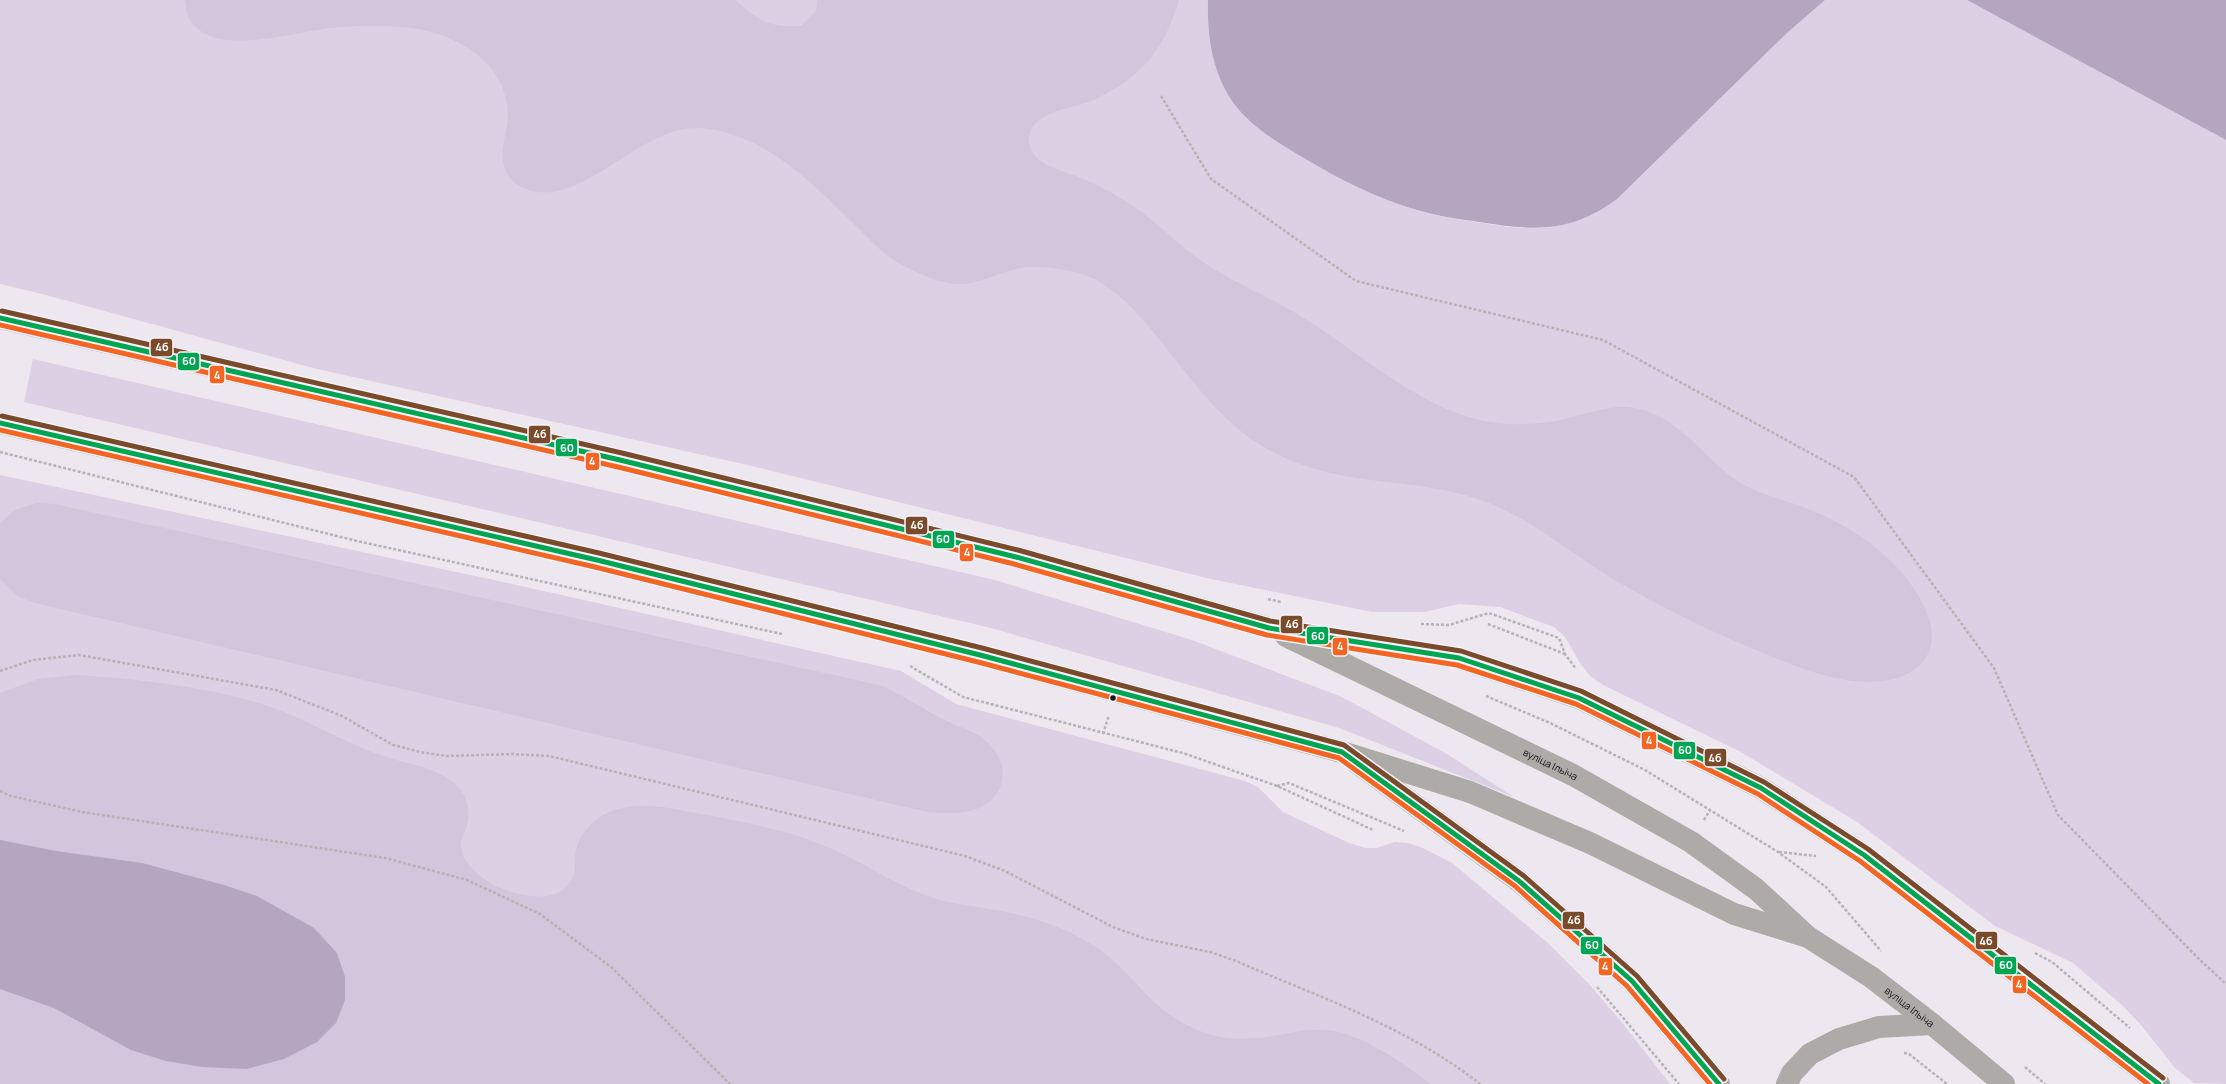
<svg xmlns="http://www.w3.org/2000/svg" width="2226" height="1084" viewBox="0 0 2226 1084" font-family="Manrope,sans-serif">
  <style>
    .green { fill: #ddcfe4 }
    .forest { fill: #d3c5db }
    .water { fill: #b5a5be }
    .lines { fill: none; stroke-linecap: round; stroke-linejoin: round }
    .path { stroke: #b5b3b3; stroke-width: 2.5; stroke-dasharray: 3 2; stroke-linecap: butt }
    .major { stroke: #acaba7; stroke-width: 22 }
    .bus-1-casing { stroke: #faf3fe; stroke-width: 8 }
    .bus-2-casing { stroke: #faf3fe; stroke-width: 8 }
    .bus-3-casing { stroke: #faf3fe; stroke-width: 8 }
    .bus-1 { stroke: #00a651; stroke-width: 5 }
    .bus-2 { stroke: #f26522; stroke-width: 5 }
    .bus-3 { stroke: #7a4b2a; stroke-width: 5 }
    .bus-dot { fill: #131015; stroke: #faf3fe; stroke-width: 1.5 }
    .labels { text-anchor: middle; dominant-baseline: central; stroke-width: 4; stroke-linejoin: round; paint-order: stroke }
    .street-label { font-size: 10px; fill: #131015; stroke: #faf3fe }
    .line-badge { stroke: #faf3fe; stroke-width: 1.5 }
    .badge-label { font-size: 11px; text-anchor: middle; font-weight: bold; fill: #fff }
  </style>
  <rect width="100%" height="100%" fill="#ede8f0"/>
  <g class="green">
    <path d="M0 0H1208C1207 32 1211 65 1227 93 1244 123 1274 140 1302 157 1339 178 1376 198 1417 210 1438 217 1460 219 1482 223 1506 227 1533 231 1557 226 1578 222 1599 211 1617 199L1787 33 1825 0H1967L2226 140V1084L2194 1083 2175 1068 2141 1025 2124 1007 2073 963 1995 926 1857 822 1741 752 1603 685 1590 676 1580 663 1565 637 1554 627 1500 607 1459 604 1425 612H1372L1211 579 752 466 313 368 46 295 0 284Z"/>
    <path d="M33 359 995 580 1192 640 1342 697 1447 754 1514 797 1339 728 991 628 24 402Z"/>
    <path d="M0 475 508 583 901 671 956 704 1245 781 1258 787 1283 812 1349 843 1365 848H1376L1395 842 1408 843 1423 848 1452 863 1548 943 1589 984 1624 1025 1670 1084H0Z"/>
  </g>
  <g class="forest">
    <path d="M185 0H736C757 21 772 28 801 26L816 11 817 0H1179C1168 36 1155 60 1124 83 1116 88 1102 96 1094 100 1073 108 1025 113 1029 143 1033 167 1065 170 1083 179 1099 185 1114 194 1128 203 1158 221 1180 248 1209 266 1238 285 1270 297 1299 315 1351 347 1403 393 1459 414 1493 426 1526 427 1560 420 1582 415 1605 406 1627 407 1677 411 1702 458 1739 482 1759 494 1781 499 1803 507 1853 525 1909 564 1928 616 1934 633 1934 650 1921 664 1902 684 1864 684 1840 679 1812 673 1785 662 1759 651 1711 632 1665 609 1620 583 1576 558 1537 522 1489 503 1411 473 1334 492 1259 444 1206 411 1174 351 1131 307 1119 296 1105 283 1090 277 1074 270 1039 265 1022 268 1000 271 980 285 956 284 940 283 922 275 908 268 887 259 871 241 855 225 812 183 763 132 699 128 639 125 582 210 526 189 515 185 507 177 504 166 499 149 508 131 508 115 508 66 461 36 417 29 390 25 359 25 332 28 295 31 208 61 188 16 186 11 186 5 185 0Z"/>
    <path d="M36 503 55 504 879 685C904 695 925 711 949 722 963 729 978 732 989 744 1010 765 1007 795 979 808 963 815 944 813 927 812L35 603 17 596 0 579V523L15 510Z"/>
    <path d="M75 675C138 679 211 687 271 707 308 720 343 742 380 755 405 764 433 766 454 783 467 793 471 811 467 826 466 831 462 836 461 841 459 865 486 883 506 890 530 898 565 904 574 873 576 865 574 857 576 849 589 811 624 803 660 807 675 808 691 813 707 815 748 823 791 831 830 848 867 864 898 887 937 899 952 904 968 905 984 908 1014 913 1048 921 1075 935 1086 941 1099 948 1109 957 1140 983 1153 1010 1193 1028 1212 1037 1233 1040 1255 1038 1279 1037 1301 1028 1326 1030 1361 1033 1403 1063 1431 1084H0V693L38 679Z"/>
  </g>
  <g class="water">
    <path d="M1208 0H1825L1787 33 1617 199C1599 212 1580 222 1557 226 1531 230 1505 226 1479 222 1459 219 1437 216 1417 210 1376 198 1339 179 1302 157 1274 140 1244 123 1227 93 1211 65 1207 32 1208 0Z"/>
    <path d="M1967 0H2226V140Z"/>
    <path d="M0 840 56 851 142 863 224 885 257 896 314 928 337 953 345 977V1000L336 1023 317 1042 284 1059 247 1069 202 1067 166 1061 131 1050 54 1008 0 989Z"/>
  </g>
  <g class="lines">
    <g class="path">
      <path d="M1161 96 1211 179 1356 281 1603 340 1854 477 1994 668 2058 815 2197 957 2226 984"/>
      <path d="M0 452 357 541 782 634"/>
      <path d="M1268 599 1281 602"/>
      <path d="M1421 624 1449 625 1489 613 1559 638 1565 654 1576 669"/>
      <path d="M1488 624 1565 654"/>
      <path d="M910 666 963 697 1183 753 1277 786 1373 830"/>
      <path d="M0 671 33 660 79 655 276 690 342 716 393 745 420 752 447 756 512 754 549 756 965 856 1005 871 1113 927 1146 939 1210 952 1236 961C1319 997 1408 1027 1480 1084"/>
      <path d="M1486 696 1550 723 1645 770 1778 852 1826 887 1881 951"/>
      <path d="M1103 734 1109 715"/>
      <path d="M1277 786 1289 783 1404 831"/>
      <path d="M0 791 11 796 82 812 385 858 467 880 540 914 611 967 730 1084"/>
      <path d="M1704 820 1710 810"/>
      <path d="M1779 852 1816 856"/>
      <path d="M2035 953 2052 962 2130 1028"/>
      <path d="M1597 987 1679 1084"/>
      <path d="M1904 1053 1909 1054 1947 1084"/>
      <path d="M2025 1067 2045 1084"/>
    </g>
    <g class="major">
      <path d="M0 318 620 460 1016 557 1269 628 1459 658 1579 698 1761 788 1864 855 2159 1084"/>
      <path d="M0 423 597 560 980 655 1342 752 1470 792 1590 843 1734 914 1808 937"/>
      <path id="s1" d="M1286 636 1573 775 1691 842 1756 889 1808 937 1871 977 1932 1024 2004 1084"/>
      <path d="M1356 762 1519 881 1569 925 1632 981 1719 1084"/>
      <path d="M1787 1084 1792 1073 1810 1054 1839 1039 1879 1027 1932 1024"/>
    </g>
    <defs>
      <g id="bus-1">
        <path d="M0 318 620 460 1016 557 1269 628 1459 658 1579 698 1761 788 1864 855 2159 1084"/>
        <path d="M0 423 597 560 980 655 1342 752 1519 881 1632 981 1719 1084"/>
      </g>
      <g id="bus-2">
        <path d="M0 325 618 467 1014 564 1267 635 1457 665 1576 704 1758 794 1860 861 2148 1084"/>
        <path d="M0 430 595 567 978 662 1339 758 1515 886 1627 986 1710 1084"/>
      </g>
      <g id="bus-3">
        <path d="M2 311 622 453 1018 550 1270 621 1461 651 1581 691 1764 782 1868 849 2163 1078"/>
        <path d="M2 416 599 553 982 648 1344 745 1524 876 1637 976 1724 1079"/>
      </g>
    </defs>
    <use href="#bus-1" class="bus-1-casing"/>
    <use href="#bus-2" class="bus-2-casing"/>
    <use href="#bus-3" class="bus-3-casing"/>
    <use href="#bus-1" class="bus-1"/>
    <use href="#bus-2" class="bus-2"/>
    <use href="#bus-3" class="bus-3"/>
  </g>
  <circle class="bus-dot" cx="1113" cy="698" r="3.5"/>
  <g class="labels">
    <g class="street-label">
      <text stroke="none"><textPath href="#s1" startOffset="294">вуліца Ільіча</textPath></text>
      <text stroke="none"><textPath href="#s1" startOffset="729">вуліца Ільіча</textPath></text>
    </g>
  </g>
  <g class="line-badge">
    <rect x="150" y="338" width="23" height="19" rx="4" fill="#7a4b2a"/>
    <rect x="177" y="352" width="23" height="19" rx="4" fill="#00a651"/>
    <rect x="209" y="365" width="16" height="19" rx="4" fill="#f26522"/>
    <rect x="528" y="425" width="23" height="19" rx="4" fill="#7a4b2a"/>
    <rect x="555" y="438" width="23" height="19" rx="4" fill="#00a651"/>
    <rect x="585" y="452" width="15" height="19" rx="4" fill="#f26522"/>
    <rect x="905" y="516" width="23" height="19" rx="4" fill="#7a4b2a"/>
    <rect x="932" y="530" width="23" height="19" rx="4" fill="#00a651"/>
    <rect x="959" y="543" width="15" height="19" rx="4" fill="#f26522"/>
    <rect x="1280" y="615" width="23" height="19" rx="4" fill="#7a4b2a"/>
    <rect x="1306" y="626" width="23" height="19" rx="4" fill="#00a651"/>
    <rect x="1332" y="637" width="16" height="19" rx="4" fill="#f26522"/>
    <rect x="1641" y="731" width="16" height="19" rx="4" fill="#f26522"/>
    <rect x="1673" y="741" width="23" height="19" rx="4" fill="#00a651"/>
    <rect x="1704" y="748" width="23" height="19" rx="4" fill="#7a4b2a"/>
    <rect x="1562" y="911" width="23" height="19" rx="4" fill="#7a4b2a"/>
    <rect x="1975" y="931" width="23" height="19" rx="4" fill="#7a4b2a"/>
    <rect x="1580" y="936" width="23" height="19" rx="4" fill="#00a651"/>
    <rect x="1994" y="956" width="23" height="19" rx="4" fill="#00a651"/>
    <rect x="1598" y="957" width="15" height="19" rx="4" fill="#f26522"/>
    <rect x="2012" y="975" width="15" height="19" rx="4" fill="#f26522"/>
  </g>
  <g class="badge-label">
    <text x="162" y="351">4б</text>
    <text x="189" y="365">60</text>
    <text x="217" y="379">4</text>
    <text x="540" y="438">4б</text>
    <text x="567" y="452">60</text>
    <text x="592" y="465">4</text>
    <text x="917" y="529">4б</text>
    <text x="943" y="543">60</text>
    <text x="967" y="556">4</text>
    <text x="1292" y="628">4б</text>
    <text x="1318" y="640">60</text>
    <text x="1340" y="650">4</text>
    <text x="1649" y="744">4</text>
    <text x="1685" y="754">60</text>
    <text x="1715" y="762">4б</text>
    <text x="1574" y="924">4б</text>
    <text x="1986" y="945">4б</text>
    <text x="1592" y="949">60</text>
    <text x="2006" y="969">60</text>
    <text x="1605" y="970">4</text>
    <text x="2019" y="988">4</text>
  </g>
</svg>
